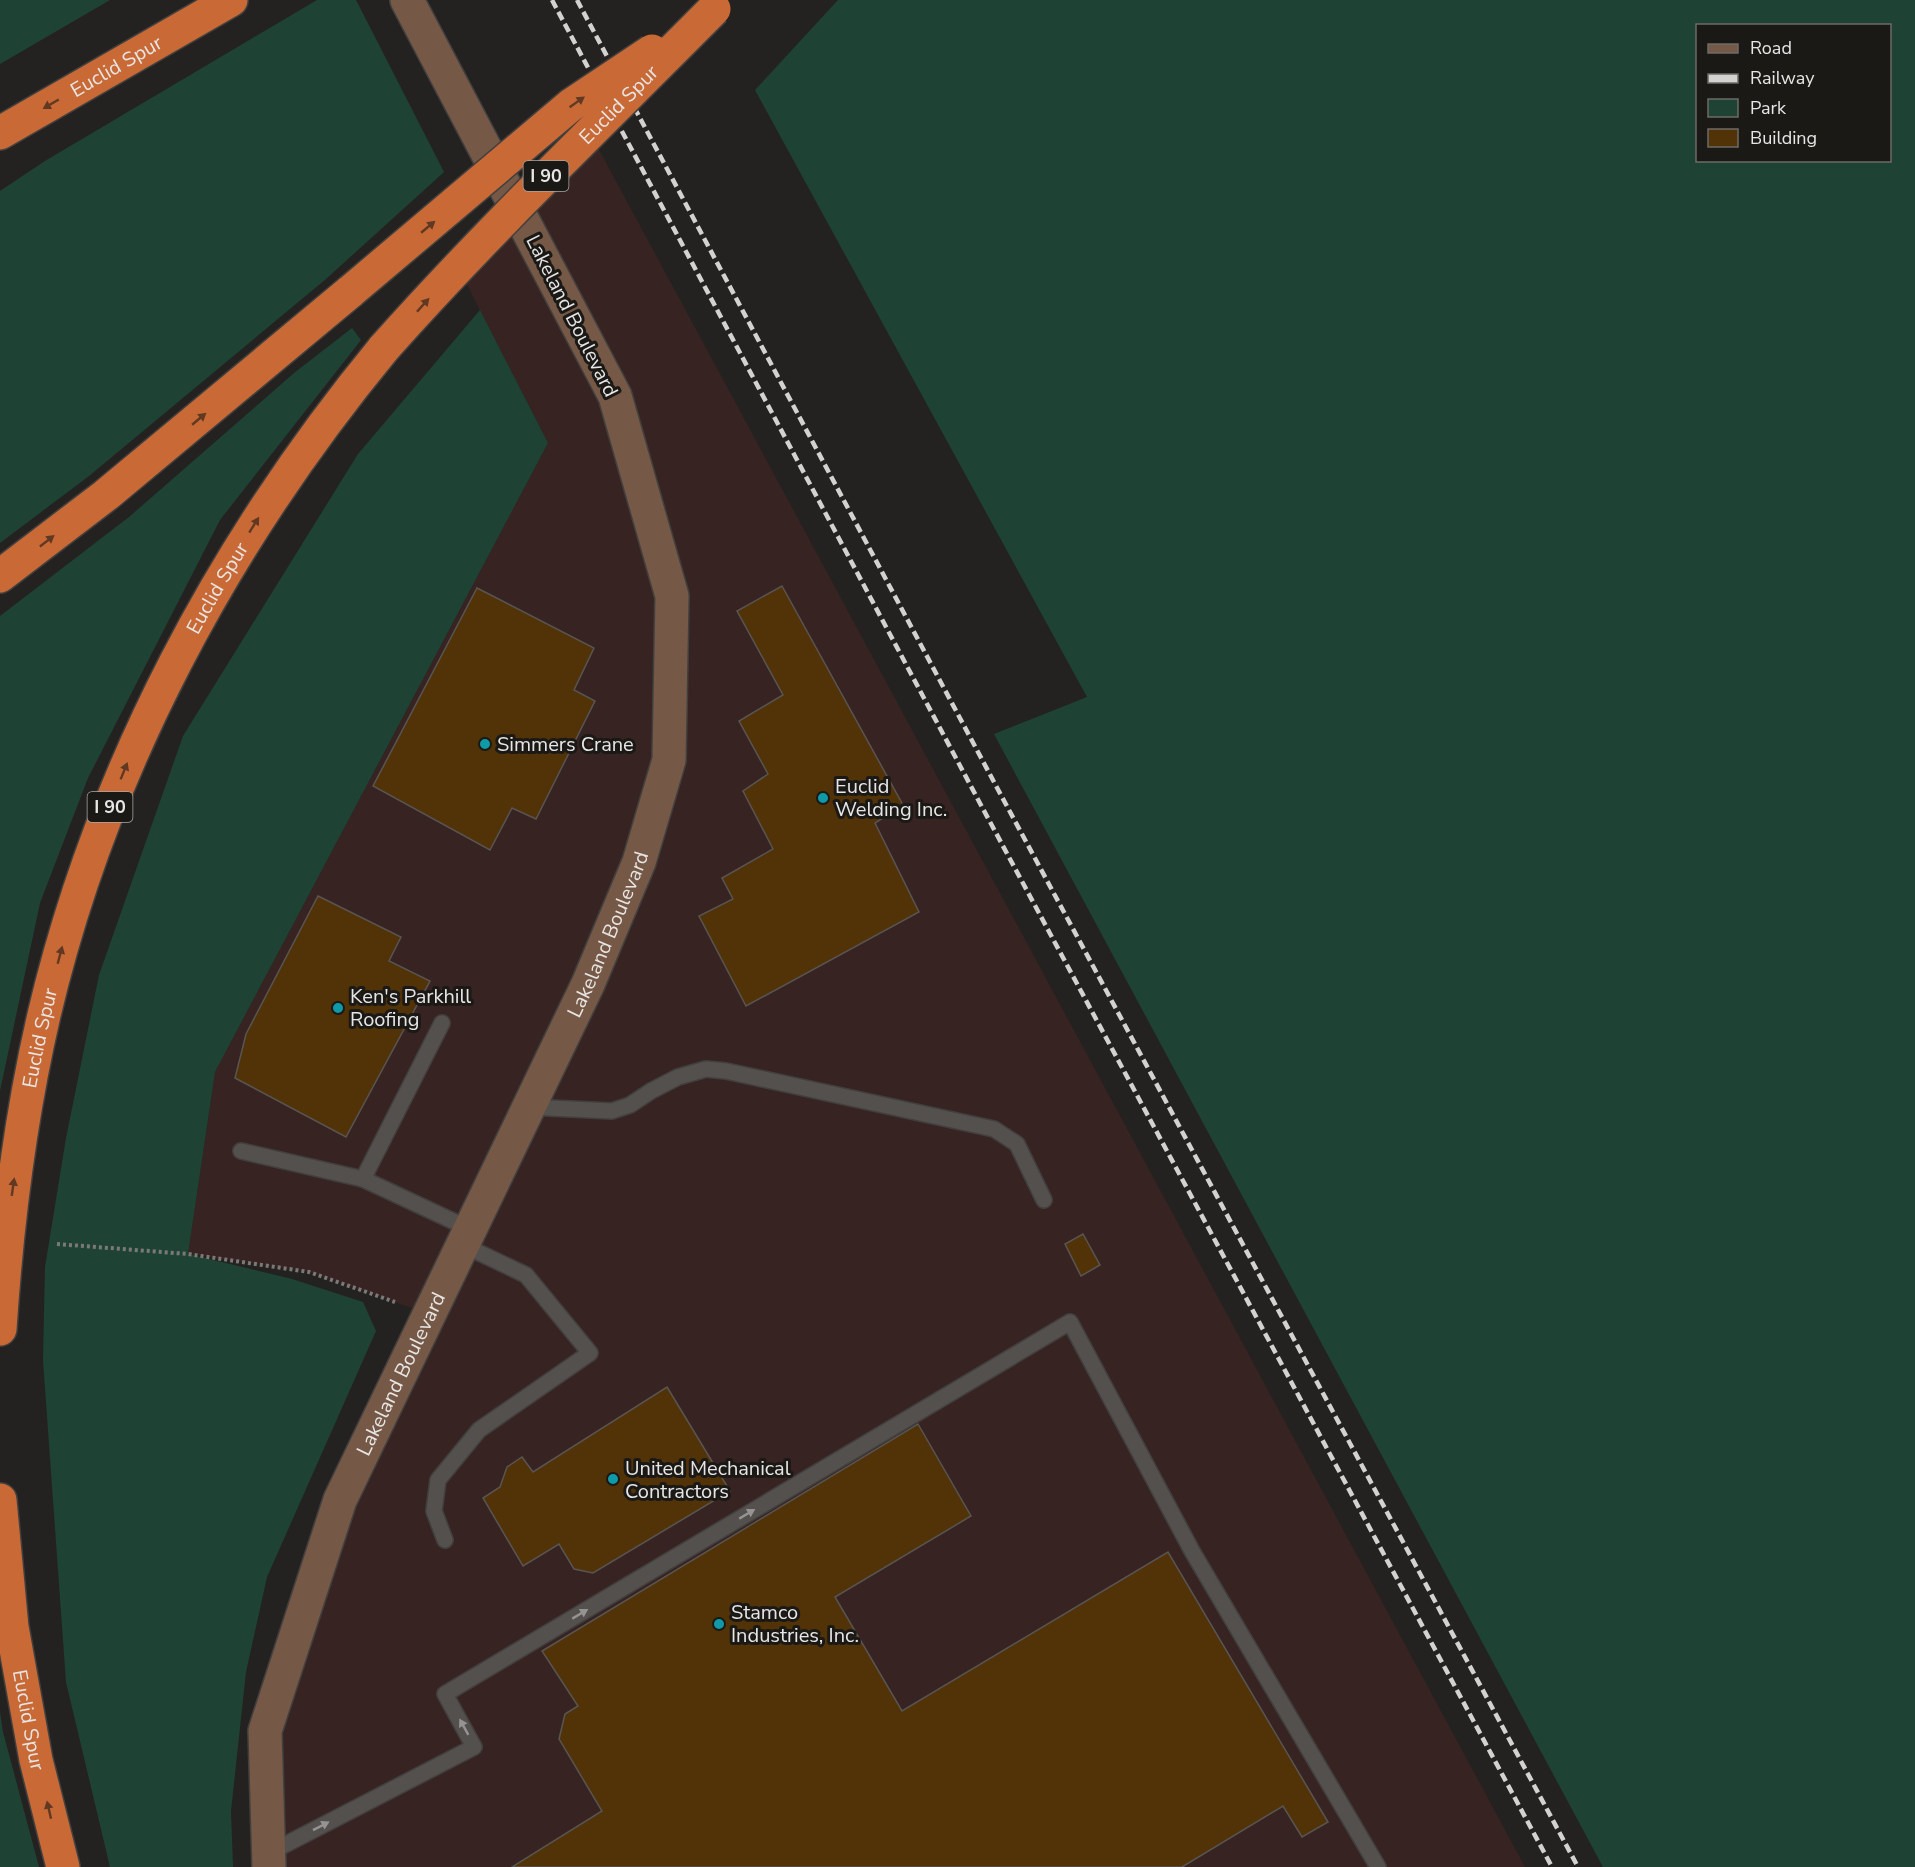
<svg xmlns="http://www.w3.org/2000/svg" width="1915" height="1867" viewBox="0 0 1915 1867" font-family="'Nunito Sans',sans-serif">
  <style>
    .industrial { fill: #372422 }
    .green { fill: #1e4334; fill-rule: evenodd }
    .building { fill: #523207; stroke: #585553; stroke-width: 1.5 }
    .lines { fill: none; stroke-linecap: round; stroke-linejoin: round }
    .lane-casing { stroke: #42403e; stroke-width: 18 }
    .secondary-casing { stroke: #42403e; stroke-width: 36 }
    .highway-casing { stroke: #42403e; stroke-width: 36 }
    .path { stroke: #7b7977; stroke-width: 4; stroke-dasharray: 3 3; stroke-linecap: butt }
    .lane { stroke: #53504e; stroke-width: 15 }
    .secondary { stroke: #765847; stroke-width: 33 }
    .highway { stroke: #c96936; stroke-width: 33 }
    .rail { stroke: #d3d2d0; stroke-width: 4.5; stroke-dasharray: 9 4.5; stroke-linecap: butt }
    .highway-bridge-casing { stroke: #42403e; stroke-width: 36; stroke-linecap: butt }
    .highway-bridge { stroke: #c96936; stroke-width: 33 }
    .oneway { fill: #613923 }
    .oneway2 { fill: #969492 }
    .culture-dot { fill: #0f9aa8; stroke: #1b1916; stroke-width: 2 }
    .labels { text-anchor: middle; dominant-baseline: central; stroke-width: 6; stroke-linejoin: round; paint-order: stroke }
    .shield { fill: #1b1916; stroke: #aaa8a6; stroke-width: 1.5 }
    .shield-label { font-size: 18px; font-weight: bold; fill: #e7e6e4 }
    .street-label { font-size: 20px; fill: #e7e6e4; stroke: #1b1916 }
    .poi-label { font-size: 20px; fill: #e7e6e4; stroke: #1b1916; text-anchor: start }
  </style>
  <rect width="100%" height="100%" fill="#242220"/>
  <path class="industrial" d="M590 133 960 819 1525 1867H269L265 1731 429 1314 309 1272 188 1254 215 1072 548 443 458 267Z"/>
  <g class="green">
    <path d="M0 0H110L0 64Z"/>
    <path d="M317 0H356L444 172 326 279 89 476 0 543V191L45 161Z"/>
    <path d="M838 0H1915V1867H1603L994 734 1087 697 755 90ZM1698 26H1890V160H1698Z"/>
    <path d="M480 310 548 443 215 1072 188 1254 292 1279 363 1302 376 1331 267 1577 246 1672 231 1811 233 1867H110L66 1682 43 1360 45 1267 66 1138 99 975 183 736 358 454Z"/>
    <path d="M352 328 361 340 220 520 88 778 40 903 0 1091V616L129 517 294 373Z"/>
    <path d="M0 1712 3 1732 39 1867H0Z"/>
  </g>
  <g class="building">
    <path d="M782 586 903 805 875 823 919 912 746 1006 699 916 733 899 722 878 773 849 743 791 768 774 739 721 783 695 737 611Z"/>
    <path d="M477 588 594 648 574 690 595 701 536 819 512 808 490 850 373 786Z"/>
    <path d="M318 896 401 937 389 961 430 981 346 1137 235 1078 246 1034Z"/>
    <path d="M1083 1234 1100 1265 1081 1276 1065 1244Z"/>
    <path d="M667 1387 730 1491 593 1573 574 1569 559 1544 523 1566 483 1498 500 1487 507 1467 522 1457 533 1472Z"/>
    <path d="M918 1424 971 1516 835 1597 902 1711 1168 1552 1328 1822 1302 1837 1283 1806 1182 1867H512L602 1811 559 1739 565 1714 578 1706 542 1651Z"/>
  </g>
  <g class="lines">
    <defs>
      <g id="lane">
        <path d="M442 1023 363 1179 470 1229"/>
        <path d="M529 1107 612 1111 630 1105 651 1091 678 1077 706 1069 726 1071 994 1129 1017 1144 1044 1200"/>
        <path d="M241 1151 363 1179"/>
        <path d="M445 1540 434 1511 438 1480 479 1430 590 1353 526 1275 463 1245"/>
        <path d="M269 1853 474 1747 445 1694 1070 1322 1192 1551 1378 1867"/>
      </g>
      <g id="secondary">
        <path id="s1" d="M269 1867 265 1731 340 1500 588 984 639 862 669 760 672 596 615 396 407 0"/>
      </g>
      <g id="highway">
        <path id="s2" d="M0 133 231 0"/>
        <path d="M0 576 106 495 351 291"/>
        <path id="s3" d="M0 1329C7 1223 20 1118 44 1015 102 769 224 542 384 348"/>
        <path id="s4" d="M0 1500 12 1627 36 1760 63 1867"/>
      </g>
    </defs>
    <use href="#lane" class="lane-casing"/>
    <use href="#secondary" class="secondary-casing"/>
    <use href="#highway" class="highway-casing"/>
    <path class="path" d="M57 1244 188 1254 309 1272 395 1302"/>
    <use href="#lane" class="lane"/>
    <use href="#secondary" class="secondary"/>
    <use href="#highway" class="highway"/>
    <g class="rail">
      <path d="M552 0 982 807 1552 1867"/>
      <path d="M577 0 1002 797 1578 1867"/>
    </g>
    <defs>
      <g id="highway-bridge">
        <path d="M351 291 571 105 652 51"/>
        <path id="s5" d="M384 348C489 230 603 121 714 9"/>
      </g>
    </defs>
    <use href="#highway-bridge" class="highway-bridge-casing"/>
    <use href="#highway-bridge" class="highway-bridge"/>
  </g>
  <defs><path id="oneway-solid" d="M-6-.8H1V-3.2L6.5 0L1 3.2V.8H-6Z" transform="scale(1.5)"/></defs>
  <g class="oneway">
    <use href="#oneway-solid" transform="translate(577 102) rotate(-35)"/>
    <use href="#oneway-solid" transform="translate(51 104) rotate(150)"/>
    <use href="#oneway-solid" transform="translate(428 227) rotate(-40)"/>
    <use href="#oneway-solid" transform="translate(423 305) rotate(-48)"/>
    <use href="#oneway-solid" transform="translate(199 419) rotate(-40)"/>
    <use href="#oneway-solid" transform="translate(254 525) rotate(-58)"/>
    <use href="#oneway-solid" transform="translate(47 541) rotate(-38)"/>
    <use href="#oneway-solid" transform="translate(124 771) rotate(-68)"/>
    <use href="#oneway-solid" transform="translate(60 955) rotate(-75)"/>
    <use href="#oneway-solid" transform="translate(13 1187) rotate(-82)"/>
    <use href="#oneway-solid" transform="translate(49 1810) rotate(-103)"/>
  </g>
  <g class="oneway2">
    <use href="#oneway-solid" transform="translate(747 1514) rotate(-31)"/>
    <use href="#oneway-solid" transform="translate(580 1614) rotate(-31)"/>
    <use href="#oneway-solid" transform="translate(464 1727) rotate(-119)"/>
    <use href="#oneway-solid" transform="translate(321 1826) rotate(-27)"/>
  </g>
  <g class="culture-dot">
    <circle cx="485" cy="744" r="6"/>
    <circle cx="823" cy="798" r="6"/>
    <circle cx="338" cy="1008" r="6"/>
    <circle cx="613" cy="1479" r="6"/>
    <circle cx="719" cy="1624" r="6"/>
  </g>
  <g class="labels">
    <g class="shield">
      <rect x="523.5" y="161" width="45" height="30" rx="4.5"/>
      <rect x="87.5" y="792" width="45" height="30" rx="4.5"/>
    </g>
    <g class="shield-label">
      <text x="546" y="176">I 90</text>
      <text x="110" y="807">I 90</text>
    </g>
    <g class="street-label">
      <text stroke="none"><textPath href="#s2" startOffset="134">Euclid Spur</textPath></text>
      <text stroke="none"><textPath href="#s5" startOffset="338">Euclid Spur</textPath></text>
      <text transform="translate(572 316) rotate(63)">Lakeland Boulevard</text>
      <text stroke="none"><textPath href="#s3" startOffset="780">Euclid Spur</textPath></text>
      <text stroke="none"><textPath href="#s1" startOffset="1005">Lakeland Boulevard</textPath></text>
      <text stroke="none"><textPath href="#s3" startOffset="294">Euclid Spur</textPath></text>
      <text stroke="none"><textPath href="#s1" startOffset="519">Lakeland Boulevard</textPath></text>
      <text stroke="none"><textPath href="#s4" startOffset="222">Euclid Spur</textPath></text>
    </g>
    <g class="poi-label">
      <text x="497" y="744">Simmers Crane</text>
      <text x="835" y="786">Euclid<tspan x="835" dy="23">Welding Inc.</tspan></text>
      <text x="350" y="996">Ken's Parkhill<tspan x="350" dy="23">Roofing</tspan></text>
      <text x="625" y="1468">United Mechanical<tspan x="625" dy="23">Contractors</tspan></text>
      <text x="731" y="1612">Stamco<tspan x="731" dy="23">Industries, Inc.</tspan></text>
    </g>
  </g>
  <rect x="1696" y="24" width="195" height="138" fill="#1b1916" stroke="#6d6b68" stroke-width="1.5"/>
  <rect x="1708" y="44" width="30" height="9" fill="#765847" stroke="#6d6b68" stroke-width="1.5"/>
  <text x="1750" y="54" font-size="18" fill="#e7e6e4">Road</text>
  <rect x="1708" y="74" width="30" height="9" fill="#d3d2d0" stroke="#6d6b68" stroke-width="1.5"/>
  <text x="1750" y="84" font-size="18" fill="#e7e6e4">Railway</text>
  <rect x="1708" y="99" width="30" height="18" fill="#1e4334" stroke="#6d6b68" stroke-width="1.5"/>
  <text x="1750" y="114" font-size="18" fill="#e7e6e4">Park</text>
  <rect x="1708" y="129" width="30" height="18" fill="#523207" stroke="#6d6b68" stroke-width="1.5"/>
  <text x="1750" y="144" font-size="18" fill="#e7e6e4">Building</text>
</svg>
